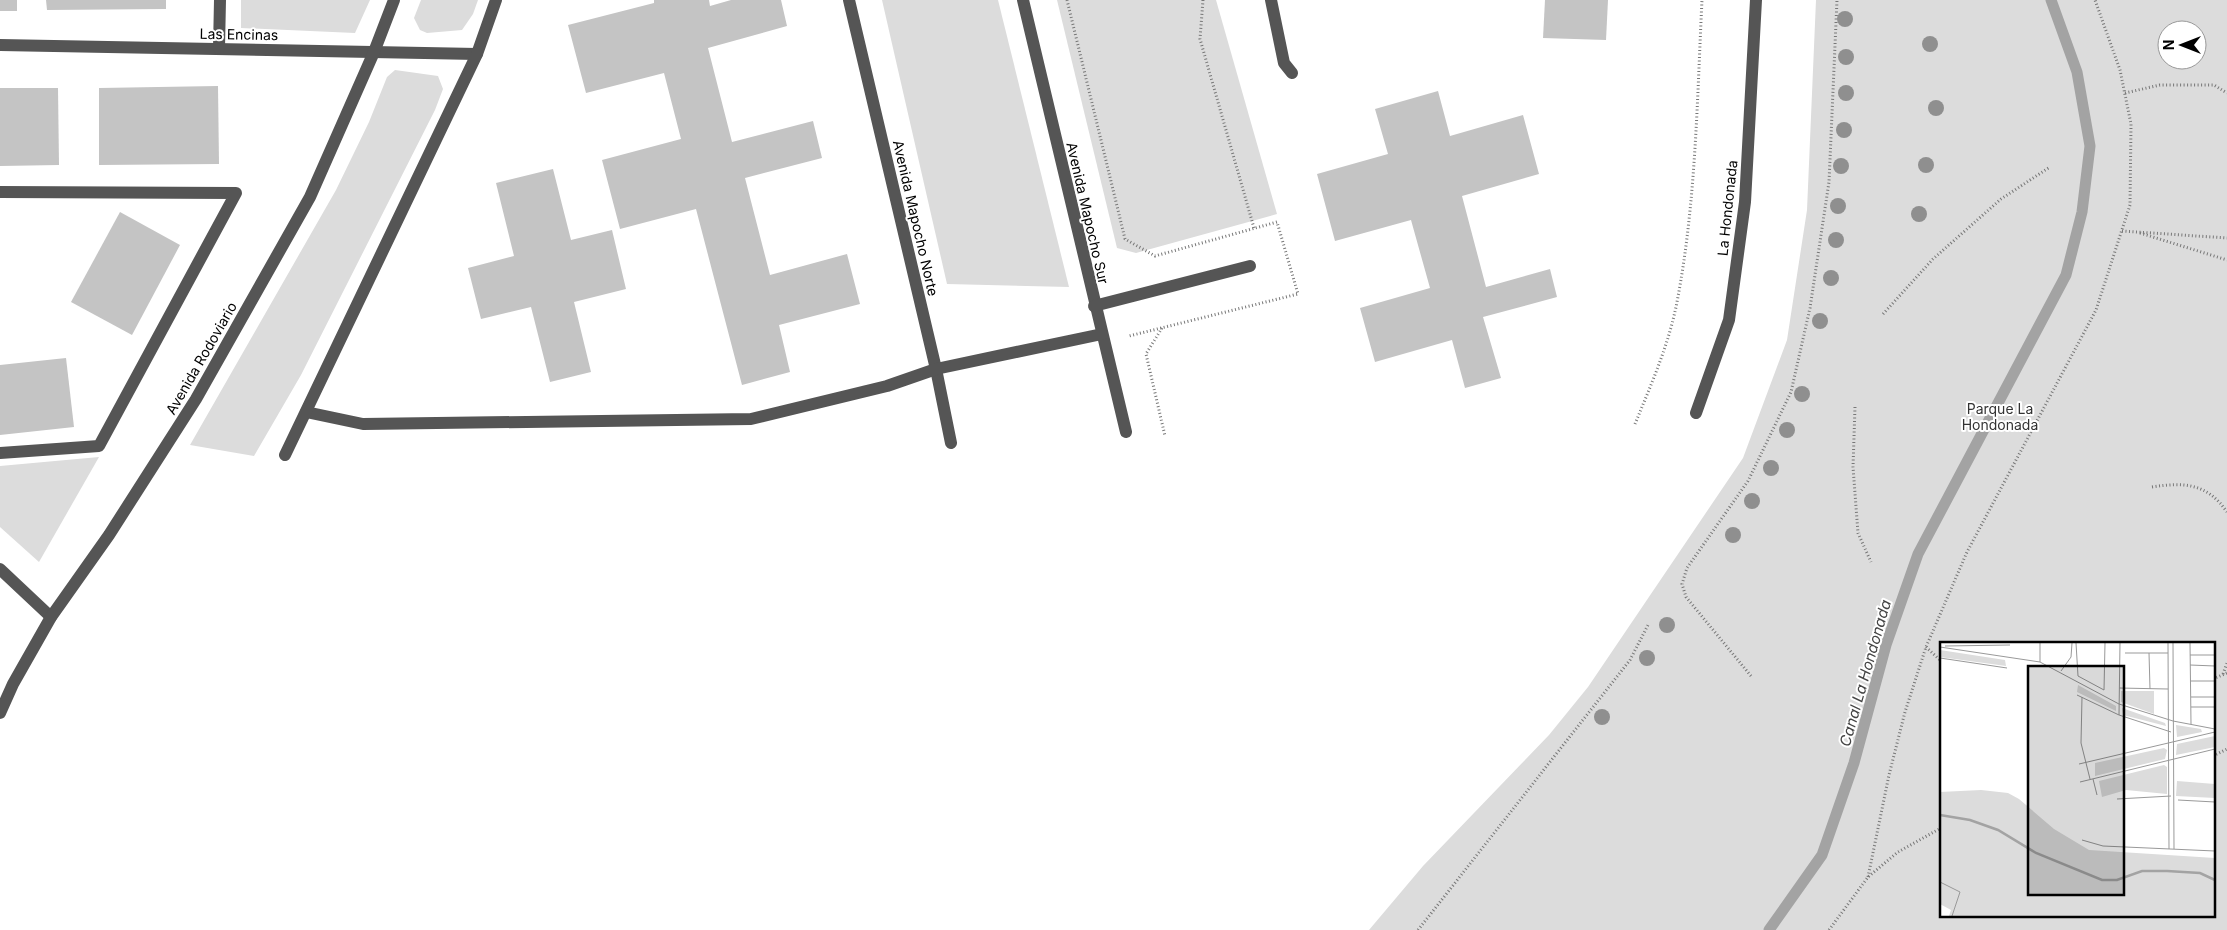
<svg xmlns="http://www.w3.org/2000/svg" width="2227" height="930" viewBox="0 0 2227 930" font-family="Inter,sans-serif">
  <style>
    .green { fill: #dcdcdc; fill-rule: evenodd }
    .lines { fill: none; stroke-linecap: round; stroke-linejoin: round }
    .stream { stroke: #a3a3a3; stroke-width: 11 }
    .building { fill: #c4c4c4 }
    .path { stroke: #777; stroke-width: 3; stroke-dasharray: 1 2.5; stroke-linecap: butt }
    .minor { stroke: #555; stroke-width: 12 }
    .tree { fill: #8f8f8f }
    .labels { text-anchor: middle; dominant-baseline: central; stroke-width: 4; stroke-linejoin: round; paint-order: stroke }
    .street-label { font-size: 14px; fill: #000; stroke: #fff }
    .park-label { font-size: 14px; fill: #333; stroke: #fff }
    .water-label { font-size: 15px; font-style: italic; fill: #444; stroke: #fff }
    .inset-river { fill: none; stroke: #a3a3a3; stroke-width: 2.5 }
    .inset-road { fill: none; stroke: #999; stroke-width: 1 }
    .view { fill: #000; fill-opacity: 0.15; stroke: #000; stroke-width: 2.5 }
    .inset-edge { fill: none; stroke: #000; stroke-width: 2.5 }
  </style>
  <rect width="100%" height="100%" fill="#fff"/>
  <g class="green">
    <path d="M241 0H370L355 33 241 28Z"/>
    <path d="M421 0H478L473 14 462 30 427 33 420 30 414 18Z"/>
    <path d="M882 0H998L1069 287 947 284Z"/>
    <path d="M1057 0H1216L1277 214 1136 253 1117 248Z"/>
    <path d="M1816 0H2227V930H1369L1423 866 1549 735 1588 687 1743 458 1787 340 1807 210ZM2167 30H2197V60H2167ZM1941 644H2213V916H1941Z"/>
    <path d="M395 70 438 76 443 89 435 110 301 375 254 456 190 445 336 190 369 122 387 77Z"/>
    <path d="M99 457 39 562 0 527V466Z"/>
  </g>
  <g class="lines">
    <path class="stream" d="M1769 930 1822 855 1854 763 1886 645 1918 554 2066 275 2082 212 2090 146 2077 72 2051 0"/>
  </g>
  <g class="building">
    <rect x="0" y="0" width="17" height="11"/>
    <path d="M46 0H166V9L47 10Z"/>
    <path d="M654 0H709L710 6 731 0H781L787 26 708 48 732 142 813 121 822 158 745 178 770 275 847 254 860 304 779 325 790 372 742 385 696 209 620 229 602 160 681 139 664 73 586 93 568 25 654 3Z"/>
    <path d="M1545 0H1608L1606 40 1543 38Z"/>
    <path d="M218 86 219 164 99 165V88Z"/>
    <path d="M0 88H58L59 165 0 166Z"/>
    <path d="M1438 91 1450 136 1523 115 1539 174 1462 196 1486 287 1550 269 1557 297 1483 317 1501 378 1465 388 1452 340 1375 362 1360 308 1430 288 1411 220 1335 241 1317 174 1388 154 1375 109Z"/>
    <path d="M553 169 571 240 612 230 626 289 574 302 591 372 550 382 531 307 481 319 468 268 514 256 496 183Z"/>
    <path d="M120 212 180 245 132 335 71 302Z"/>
    <path d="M66 358 74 427 0 435V365Z"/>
  </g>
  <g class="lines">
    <g class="path">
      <path d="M1067 0 1125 239 1155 256 1277 222 1298 294 1129 336"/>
      <path d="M1203 0 1200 39 1254 228"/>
      <path d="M2125 93 2160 85H2214L2227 93"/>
      <path d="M2122 231 2227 238"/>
      <path d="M2140 233 2227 260"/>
      <path d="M1883 314 1933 259 2001 199 2050 167"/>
      <path d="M1162 328 1146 354 1165 436"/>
      <path d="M1855 407 1853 467 1858 533 1871 562"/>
      <path d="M1635 424C1651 385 1669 344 1677 302 1696 203 1697 101 1702 0"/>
      <path d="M2152 487C2184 482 2207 483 2227 512"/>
      <path d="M1926 647 1941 661"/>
      <path d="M2223 674 2227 663"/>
      <path d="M1751 676 1686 597 1682 584 1687 568 1748 481 1791 392 1810 308 1829 182 1837 0"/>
      <path d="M2213 679 2227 673"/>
      <path d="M2213 756 2227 749"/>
      <path d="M1868 877 1889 775 1905 712 1926 647 1967 552 2096 310 2130 205 2131 124 2120 70 2095 0"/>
      <path d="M1418 930 1630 660 1648 625"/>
      <path d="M1829 930 1868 877 1898 852 1941 828"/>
    </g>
    <g class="minor">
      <path d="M849 0 936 369 951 443"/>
      <path d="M1023 0 1126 432"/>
      <path d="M1271 0 1284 63 1292 73"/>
      <path d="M0 45 477 54"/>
      <path d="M219 48 220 0"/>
      <path d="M0 192 236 193 99 446 0 453"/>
      <path d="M1094 306 1250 266"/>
      <path d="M306 412 363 424 751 419 887 386 936 369 1102 334"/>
      <path d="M1696 413 1729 320 1745 202 1756 0"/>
      <path d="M285 455 477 54 496 0"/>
      <path d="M0 569 51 617"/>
      <path d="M0 713 13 684 51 617 109 535 196 399 310 197 374 52 394 0"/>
    </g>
  </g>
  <g class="tree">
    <circle cx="1845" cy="19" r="8"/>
    <circle cx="1930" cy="44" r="8"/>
    <circle cx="1846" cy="57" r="8"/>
    <circle cx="1846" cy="93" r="8"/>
    <circle cx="1936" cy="108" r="8"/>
    <circle cx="1844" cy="130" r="8"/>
    <circle cx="1926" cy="165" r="8"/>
    <circle cx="1841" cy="166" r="8"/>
    <circle cx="1838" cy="206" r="8"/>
    <circle cx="1919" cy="214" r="8"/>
    <circle cx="1836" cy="240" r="8"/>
    <circle cx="1831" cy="278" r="8"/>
    <circle cx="1820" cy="321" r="8"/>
    <circle cx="1802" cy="394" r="8"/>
    <circle cx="1787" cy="430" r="8"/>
    <circle cx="1771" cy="468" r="8"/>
    <circle cx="1752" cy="501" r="8"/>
    <circle cx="1733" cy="535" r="8"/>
    <circle cx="1667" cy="625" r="8"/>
    <circle cx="1647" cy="658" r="8"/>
    <circle cx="1602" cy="717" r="8"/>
  </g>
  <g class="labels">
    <g class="street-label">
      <text transform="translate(239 34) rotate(1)">Las Encinas</text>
      <text transform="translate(1727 208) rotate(-84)">La Hondonada</text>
      <text transform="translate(1088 213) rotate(77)">Avenida Mapocho Sur</text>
      <text transform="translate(916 218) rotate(77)">Avenida Mapocho Norte</text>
      <text transform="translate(201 358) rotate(-60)">Avenida Rodoviario</text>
    </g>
    <g class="park-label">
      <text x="2000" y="408">Parque La<tspan x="2000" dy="16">Hondonada</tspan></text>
    </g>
    <g class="water-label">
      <text transform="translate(1865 673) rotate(-74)">Canal La Hondonada</text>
    </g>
  </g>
  <g transform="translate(1940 642)">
    <rect width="275" height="275" fill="#fff"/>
    <path d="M0 8 65 18 66 24 0 15ZM138 43 176 64V69L137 50ZM181 49H214V72L181 60ZM182 66 225 81 226 84 183 73ZM236 83 261 87 262 90 237 95ZM275 94V105L236 113 237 102ZM224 106 227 108 225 117 155 134V121ZM224 123 227 125V152L186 148 162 155 159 139ZM237 139 275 142V156L236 154ZM41 148 68 151 79 157 114 187 149 208 275 216V274H9L11 268 0 262V150Z" fill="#dcdcdc"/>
    <path class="inset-river" d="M0 173 30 178 58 188 96 211 162 238H177L202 229H227L260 231 275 238"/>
    <path class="inset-road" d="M100 1V20M136 1 138 34 164 48 165 1M228 1 229 207M233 1 234 207M250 1 251 82M275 1V56M5 4 70 3M0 5 100 20 179 62 233 79 275 87M185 11H228M209 11 210 47M250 13H275M0 16 67 26M250 23 275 24M121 29 131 15 132 1M250 39H275M179 46 228 47M137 53 179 73 231 90M142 55 141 101 150 137M251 55H275M251 65H275M179 73 180 1M139 122 275 90M153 137 157 153M140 140 275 107M177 157 231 154M238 158 275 160M142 198 163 204 275 209M0 240 20 250 12 274"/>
    <path class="view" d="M88 24H184V253H88Z"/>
    <rect width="275" height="275" class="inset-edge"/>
  </g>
  <g transform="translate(2182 45) rotate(270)"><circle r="24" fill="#ffffff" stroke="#999999"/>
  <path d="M0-4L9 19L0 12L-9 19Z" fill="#000000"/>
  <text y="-8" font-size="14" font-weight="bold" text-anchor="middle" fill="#000000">N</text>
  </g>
</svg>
